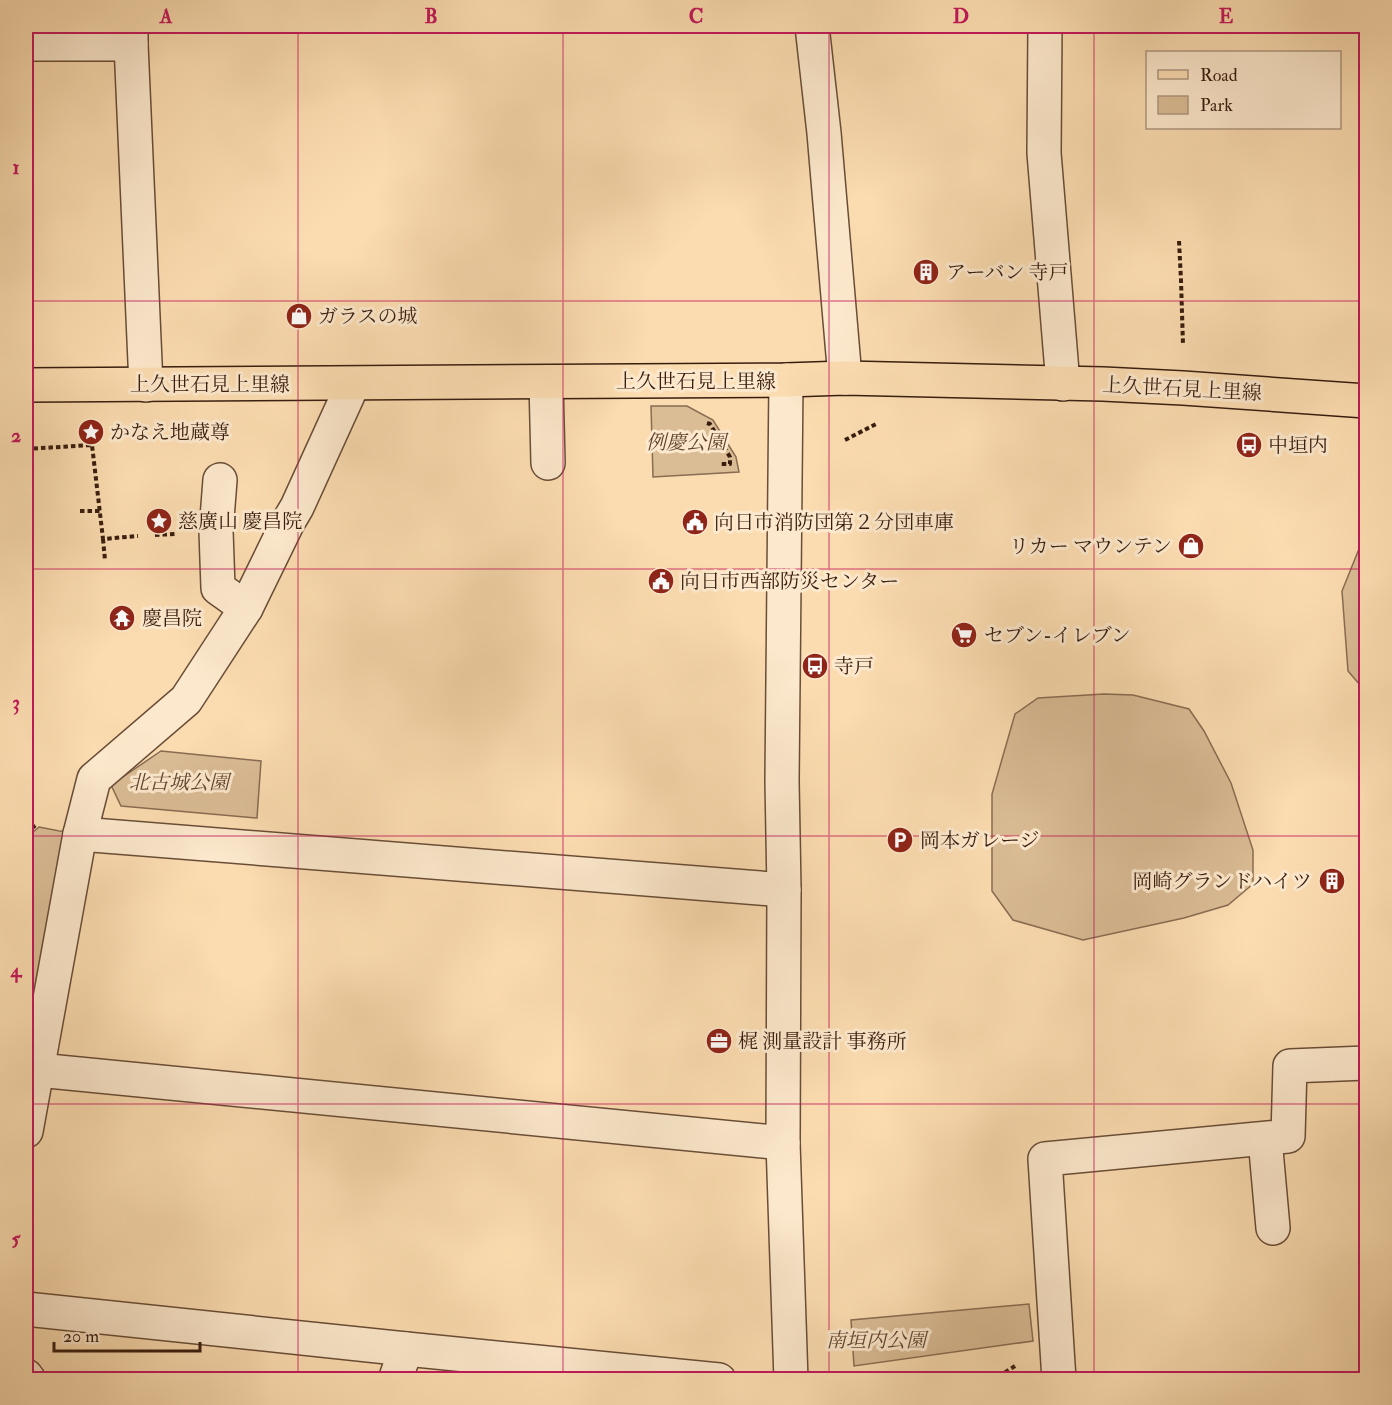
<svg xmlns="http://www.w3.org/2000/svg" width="1392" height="1405" viewBox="0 0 1392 1405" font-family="'IM FELL Double Pica','Noto Serif JP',serif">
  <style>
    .green { fill: #dabc95; stroke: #896c52; stroke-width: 1.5 }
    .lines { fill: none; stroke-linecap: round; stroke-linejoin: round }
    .minor-casing { stroke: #694d37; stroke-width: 36 }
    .major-casing { stroke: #381d0f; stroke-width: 36 }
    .path { stroke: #381d0f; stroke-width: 4; stroke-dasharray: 4.5 3; stroke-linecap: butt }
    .minor { stroke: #fce8cc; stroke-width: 33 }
    .major { stroke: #fbdcb0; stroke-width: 33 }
    .grid { fill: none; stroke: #c2185b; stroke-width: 1.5; stroke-opacity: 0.55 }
    .labels { text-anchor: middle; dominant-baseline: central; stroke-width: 6; stroke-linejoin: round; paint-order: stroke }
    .poi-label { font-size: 20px; fill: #381d0f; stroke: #fce8cc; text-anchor: start }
    .street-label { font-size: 20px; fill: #381d0f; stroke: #fce8cc }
    .park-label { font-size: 20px; font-style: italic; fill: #604530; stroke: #fce8cc }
    .neatline { fill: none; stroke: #c2185b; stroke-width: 2 }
    .grid-label { font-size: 20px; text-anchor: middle; font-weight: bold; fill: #c2185b }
  </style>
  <rect width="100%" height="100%" fill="#fbdcb0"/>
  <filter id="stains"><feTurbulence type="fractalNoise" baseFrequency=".00333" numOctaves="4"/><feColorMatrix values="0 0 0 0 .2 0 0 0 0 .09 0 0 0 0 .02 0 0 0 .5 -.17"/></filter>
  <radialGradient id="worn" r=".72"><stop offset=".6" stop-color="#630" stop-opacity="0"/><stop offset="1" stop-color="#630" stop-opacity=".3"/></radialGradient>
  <g class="green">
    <path d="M651 406H687L713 420 736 457 739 472 653 477Z"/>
    <path d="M1366 519V692L1348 671 1342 591 1365 534Z"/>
    <path d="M1104 694 1133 695 1189 709 1204 731 1231 783 1253 850V884L1228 905 1184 918 1083 940 1013 920 992 891V794L1015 714 1038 698Z"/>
    <path d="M161 751 261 761 257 818 121 806 111 785Z"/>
    <path d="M39 827 65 832 26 1044V838Z"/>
    <path d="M1029 1304 1033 1341 854 1366 851 1320Z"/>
  </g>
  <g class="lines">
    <defs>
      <g id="minor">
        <path d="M131 26V44L146 385"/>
        <path d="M812 26 824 133 845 378"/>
        <path d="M1045 26 1044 153 1063 384"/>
        <path d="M26 44H131"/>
        <path d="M786 380 782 781 784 890 783 1143 791 1380"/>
        <path d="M546 382 548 463"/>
        <path d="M220 480 216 531 218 588 246 608"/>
        <path d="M80 834 784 890"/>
        <path d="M38 1070 783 1143"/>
        <path d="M26 1131 80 834 94 779 186 700 246 608 287 524 297 507 353 384"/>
        <path d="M1265 1139 1273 1228"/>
        <path d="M26 1309 406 1349 719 1380"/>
        <path d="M26 1376 29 1380"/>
        <path d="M395 1380 406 1349"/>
        <path d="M1059 1380 1045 1159 1288 1136 1290 1066 1366 1063"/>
      </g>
      <path id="major" d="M26 385 786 380 845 378 1103 384 1183 388 1366 401"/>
    </defs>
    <use href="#minor" class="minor-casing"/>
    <use href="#major" class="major-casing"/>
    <g class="path">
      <path d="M1179 241 1181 280 1183 345"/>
      <path d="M707 423 710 424 730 457V464H719"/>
      <path d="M845 440 878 423"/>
      <path d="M26 449 92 445 103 539 138 536"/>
      <path d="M80 511H100"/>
      <path d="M155 535 175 534"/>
      <path d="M103 539 105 560"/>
      <path d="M26 833 37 824"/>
      <path d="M894 1380 911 1378 914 1380"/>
      <path d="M946 1380C957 1374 968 1375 978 1380"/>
      <path d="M992 1380 996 1378 1015 1366"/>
    </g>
    <use href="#minor" class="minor"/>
    <use href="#major" class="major"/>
  </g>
  <path class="grid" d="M298 26V1380M563 26V1380M829 26V1380M1094 26V1380M26 301H1366M26 569H1366M26 836H1366M26 1104H1366"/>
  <defs>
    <symbol id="building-disc" viewBox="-11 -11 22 22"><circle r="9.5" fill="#8f2418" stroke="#fce8cc"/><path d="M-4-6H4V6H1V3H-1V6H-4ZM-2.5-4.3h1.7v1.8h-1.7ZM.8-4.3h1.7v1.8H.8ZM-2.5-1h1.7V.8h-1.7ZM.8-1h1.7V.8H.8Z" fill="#fff"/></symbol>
    <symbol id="shop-disc" viewBox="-11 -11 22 22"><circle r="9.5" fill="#8f2418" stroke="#fce8cc"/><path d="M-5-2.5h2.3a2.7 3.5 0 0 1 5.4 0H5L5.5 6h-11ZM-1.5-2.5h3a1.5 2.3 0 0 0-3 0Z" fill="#fff"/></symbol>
    <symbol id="sight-disc" viewBox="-11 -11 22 22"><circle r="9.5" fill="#8f2418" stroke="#fce8cc"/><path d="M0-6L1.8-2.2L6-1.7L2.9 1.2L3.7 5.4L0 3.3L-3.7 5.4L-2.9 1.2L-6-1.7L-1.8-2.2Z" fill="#fff"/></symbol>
    <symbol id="bus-disc" viewBox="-11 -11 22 22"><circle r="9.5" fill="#8f2418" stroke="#fce8cc"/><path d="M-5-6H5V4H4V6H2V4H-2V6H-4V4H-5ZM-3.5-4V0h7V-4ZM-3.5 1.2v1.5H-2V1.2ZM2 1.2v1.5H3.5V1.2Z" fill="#fff"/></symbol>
    <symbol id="civic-disc" viewBox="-11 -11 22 22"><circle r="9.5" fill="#8f2418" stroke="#fce8cc"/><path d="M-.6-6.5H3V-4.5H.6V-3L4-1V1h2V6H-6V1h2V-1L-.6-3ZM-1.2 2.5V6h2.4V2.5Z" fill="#fff"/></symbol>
    <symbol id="temple-disc" viewBox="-11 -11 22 22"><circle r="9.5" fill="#8f2418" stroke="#fce8cc"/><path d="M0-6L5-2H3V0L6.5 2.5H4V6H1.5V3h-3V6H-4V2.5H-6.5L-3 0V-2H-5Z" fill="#fff"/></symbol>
    <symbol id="supermarket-disc" viewBox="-11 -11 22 22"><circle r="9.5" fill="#8f2418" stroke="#fce8cc"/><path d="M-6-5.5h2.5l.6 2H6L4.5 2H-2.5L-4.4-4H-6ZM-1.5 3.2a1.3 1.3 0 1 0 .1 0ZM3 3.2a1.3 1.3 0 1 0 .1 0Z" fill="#fff"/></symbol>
    <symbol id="parking-disc" viewBox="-11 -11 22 22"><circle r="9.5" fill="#8f2418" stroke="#fce8cc"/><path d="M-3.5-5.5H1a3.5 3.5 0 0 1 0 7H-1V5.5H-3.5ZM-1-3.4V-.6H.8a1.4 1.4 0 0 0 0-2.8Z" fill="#fff"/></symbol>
    <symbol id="office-disc" viewBox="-11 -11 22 22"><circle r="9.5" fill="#8f2418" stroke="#fce8cc"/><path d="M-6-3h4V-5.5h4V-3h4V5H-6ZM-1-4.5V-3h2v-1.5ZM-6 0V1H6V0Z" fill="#fff"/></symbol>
  </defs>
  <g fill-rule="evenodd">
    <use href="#building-disc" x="911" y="257" width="30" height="30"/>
    <use href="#shop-disc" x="284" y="301" width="30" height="30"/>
    <use href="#sight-disc" x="76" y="417" width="30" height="30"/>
    <use href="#bus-disc" x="1234" y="430" width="30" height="30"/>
    <use href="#sight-disc" x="144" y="506" width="30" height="30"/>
    <use href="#civic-disc" x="680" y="507" width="30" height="30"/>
    <use href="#shop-disc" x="1176" y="531" width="30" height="30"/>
    <use href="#civic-disc" x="646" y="566" width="30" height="30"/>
    <use href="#temple-disc" x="107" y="603" width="30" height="30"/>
    <use href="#supermarket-disc" x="949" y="620" width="30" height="30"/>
    <use href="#bus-disc" x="800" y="651" width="30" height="30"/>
    <use href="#parking-disc" x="885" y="825" width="30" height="30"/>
    <use href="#building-disc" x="1317" y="866" width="30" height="30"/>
    <use href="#office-disc" x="704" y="1026" width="30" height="30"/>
  </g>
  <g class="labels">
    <g class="poi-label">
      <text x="946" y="272">アーバン 寺戸</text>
      <text x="318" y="316">ガラスの城</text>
      <text x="110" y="432">かなえ地蔵尊</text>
      <text x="1268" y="445">中垣内</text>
      <text x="178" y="521">慈廣山 慶昌院</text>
      <text x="714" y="522">向日市消防団第２分団車庫</text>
      <text x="1172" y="546" text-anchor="end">リカー マウンテン</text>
      <text x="680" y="581">向日市西部防災センター</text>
      <text x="142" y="618">慶昌院</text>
      <text x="984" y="635">セブン-イレブン</text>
      <text x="834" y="666">寺戸</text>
      <text x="920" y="840">岡本ガレージ</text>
      <text x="1312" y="881" text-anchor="end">岡崎グランドハイツ</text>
      <text x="738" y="1041">梶 測量設計 事務所</text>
    </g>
    <g class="street-label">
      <text x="696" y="381">上久世石見上里線</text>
      <text x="210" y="384">上久世石見上里線</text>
      <text transform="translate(1182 389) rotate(3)">上久世石見上里線</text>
    </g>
    <g class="park-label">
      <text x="686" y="442">例慶公園</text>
      <text x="179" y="782">北古城公園</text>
      <text x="876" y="1340">南垣内公園</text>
    </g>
  </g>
  <rect width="1392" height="1405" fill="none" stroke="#fbdcb0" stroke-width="66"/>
  <rect x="1146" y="51" width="195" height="78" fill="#fce8cc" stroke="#ae9780" stroke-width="1.5"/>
  <rect x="1158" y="70" width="30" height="9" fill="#fbdcb0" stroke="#ae9780" stroke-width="1.5"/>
  <text x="1200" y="81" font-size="18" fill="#381d0f">Road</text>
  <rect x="1158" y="96" width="30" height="18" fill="#dabc95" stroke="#ae9780" stroke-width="1.5"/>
  <text x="1200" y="111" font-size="18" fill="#381d0f">Park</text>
  <path d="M54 1342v9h146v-9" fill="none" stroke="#381d0f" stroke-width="3"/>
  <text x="63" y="1342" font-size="18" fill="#381d0f" stroke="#fce8cc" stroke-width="4.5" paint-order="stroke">20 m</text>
  <rect x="33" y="33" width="1326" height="1339" class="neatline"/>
  <g class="grid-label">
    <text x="166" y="23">A</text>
    <text x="431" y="23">B</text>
    <text x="696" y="23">C</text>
    <text x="961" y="23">D</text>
    <text x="1226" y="23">E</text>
    <text x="16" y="174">1</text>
    <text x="16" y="442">2</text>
    <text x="16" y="709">3</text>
    <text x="16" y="977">4</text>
    <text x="16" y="1245">5</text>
  </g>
  <rect width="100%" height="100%" filter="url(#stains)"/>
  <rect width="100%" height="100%" fill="url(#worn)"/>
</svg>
